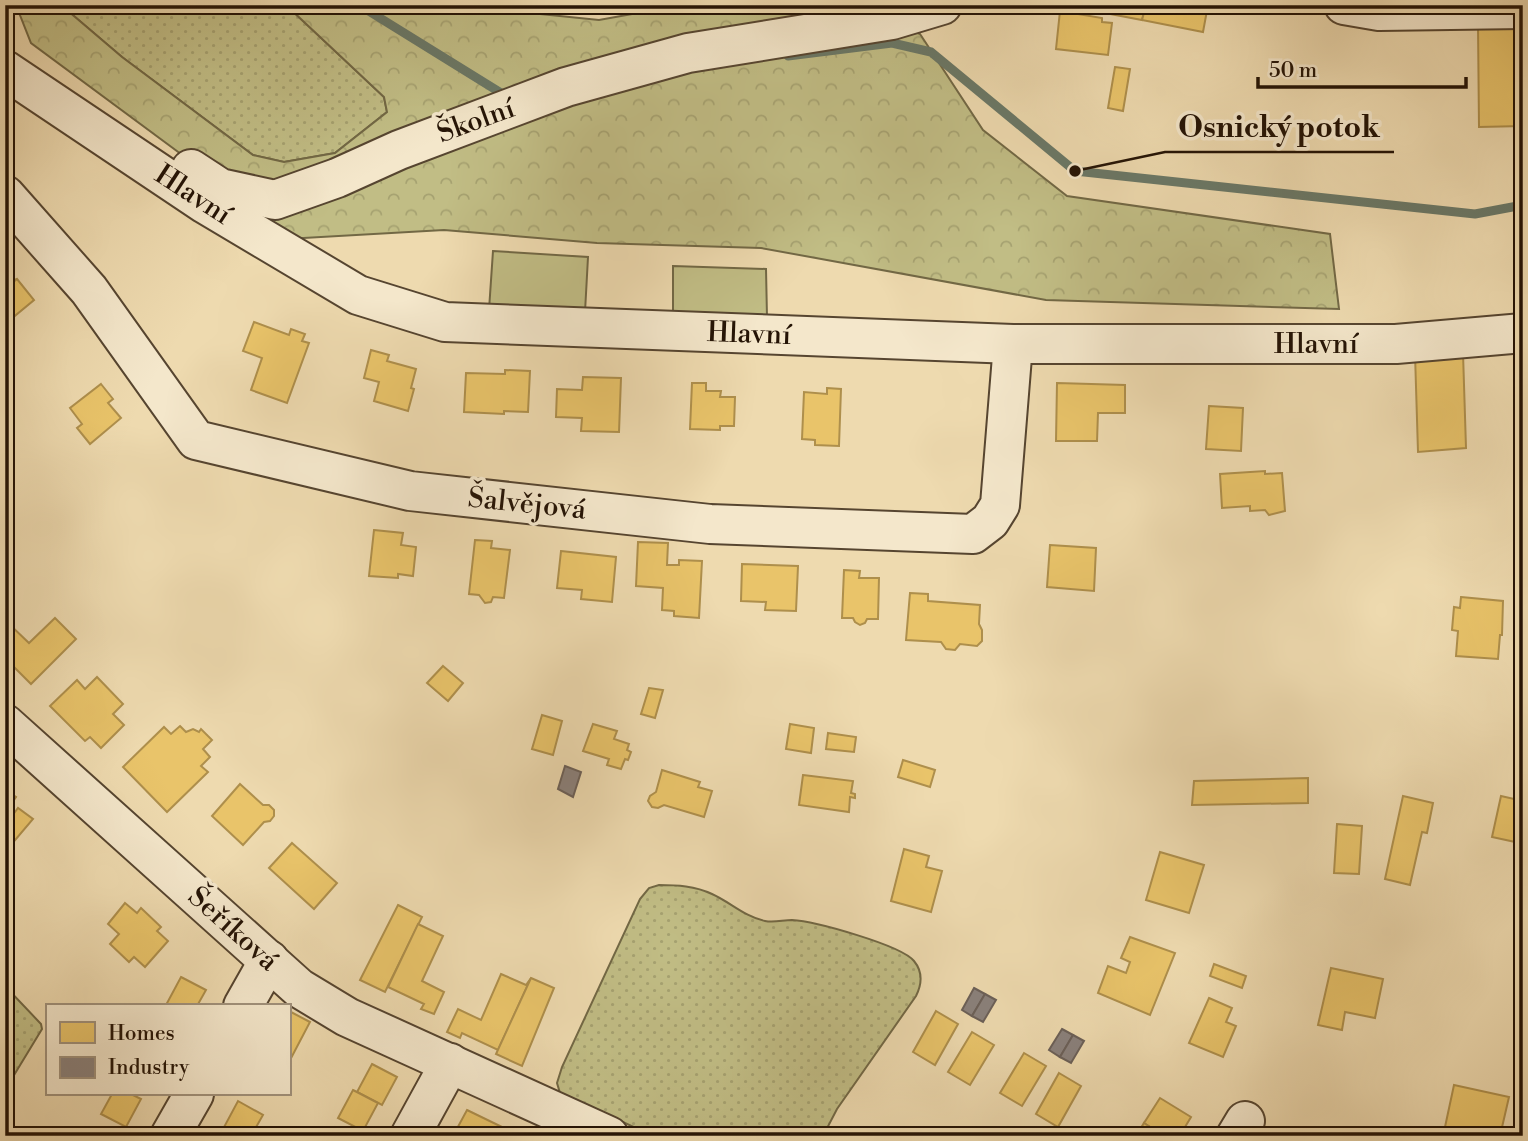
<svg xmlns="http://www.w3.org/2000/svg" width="1528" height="1141" viewBox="0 0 1528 1141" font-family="'Libre Bodoni',serif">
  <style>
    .grass { fill: url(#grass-dots); stroke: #726845; stroke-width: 2 }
    .forest { fill: url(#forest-crowns); stroke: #726845; stroke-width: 2 }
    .green { fill: #c1bd85; stroke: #726845; stroke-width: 2 }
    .homes { fill: #e9c46a; stroke: #ae8f4c; stroke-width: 2 }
    .industry { fill: #8a817c; stroke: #6b6058; stroke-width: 2 }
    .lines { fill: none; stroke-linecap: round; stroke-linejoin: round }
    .stream { stroke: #6a7867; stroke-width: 9 }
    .minor-casing { stroke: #564530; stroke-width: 42 }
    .minor { stroke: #f4e7cb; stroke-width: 38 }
    .labels { text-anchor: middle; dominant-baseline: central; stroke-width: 7; stroke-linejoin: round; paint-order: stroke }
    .street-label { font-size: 28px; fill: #241305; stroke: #f4e7cb }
    .leader { fill: none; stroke: #241305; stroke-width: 2.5 }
    .callout-dot { fill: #241305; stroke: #f4e7cb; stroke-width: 2.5 }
    .callout-label { font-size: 30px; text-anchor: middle; font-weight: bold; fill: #241305; stroke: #f4e7cb; stroke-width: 7; stroke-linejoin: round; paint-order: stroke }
  </style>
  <defs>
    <pattern id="grass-dots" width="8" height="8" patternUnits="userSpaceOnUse" patternTransform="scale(1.75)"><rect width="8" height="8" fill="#c1bd85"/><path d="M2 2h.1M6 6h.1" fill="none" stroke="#a6a271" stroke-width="1.8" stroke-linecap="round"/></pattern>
    <pattern id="forest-crowns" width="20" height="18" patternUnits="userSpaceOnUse" patternTransform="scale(1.75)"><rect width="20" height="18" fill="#c1bd85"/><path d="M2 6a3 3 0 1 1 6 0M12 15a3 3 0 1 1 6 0" fill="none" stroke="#a6a271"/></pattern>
  </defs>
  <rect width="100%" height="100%" fill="#eedaaf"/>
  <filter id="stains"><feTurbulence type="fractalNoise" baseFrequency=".00286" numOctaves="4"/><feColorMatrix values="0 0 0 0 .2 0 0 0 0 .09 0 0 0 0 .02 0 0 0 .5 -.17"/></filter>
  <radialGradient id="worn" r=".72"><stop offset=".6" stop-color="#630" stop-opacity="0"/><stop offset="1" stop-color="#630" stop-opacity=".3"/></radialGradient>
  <g class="grass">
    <path d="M61 5H286L384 97 387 112 335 153 284 162 253 155 122 57Z"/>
    <path d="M659 885C677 885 695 886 712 894 730 902 745 917 765 921 774 923 783 920 792 920 814 921 901 945 914 961 923 972 922 984 916 996L837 1109 823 1136H653L560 1093 557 1083 562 1067 640 899 649 888Z"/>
    <path d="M5 986 41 1024 42 1029 5 1090Z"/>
  </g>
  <path class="forest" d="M16 5H61L122 57 253 155 284 162 335 153 387 112 384 97 286 5H477L480 8 599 20 682 5H852L920 34 983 130 1067 196 1330 234 1339 309 1046 300 761 248 597 243 444 230 286 239 189 160 31 43Z"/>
  <g class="green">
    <path d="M493 251 588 257 585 312 489 310Z"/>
    <path d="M673 266 766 269 767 317H673Z"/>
  </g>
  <g class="homes">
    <path d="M1090 5H1146L1142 20 1089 10Z"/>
    <path d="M1146 5H1208L1203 32 1142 20Z"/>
    <path d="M1060 11 1102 18V22L1112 23 1108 55 1056 49Z"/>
    <path d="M1523 24V126L1479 127 1478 25Z"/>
    <path d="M1115 67 1130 69 1123 111 1108 108Z"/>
    <path d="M5 268 15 280 17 279 5 289Z"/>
    <path d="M17 279 34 300 5 324V289Z"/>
    <path d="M254 322 289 335 291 329 305 334 302 341 309 343 287 403 251 390 262 358 243 351Z"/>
    <path d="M371 350 389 355 387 361 416 369 411 388 414 389 408 411 374 401 379 382 364 378Z"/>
    <path d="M1463 353 1466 448 1418 452 1415 354Z"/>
    <path d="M505 370 530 371 528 412 504 411V414L464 412 466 373 505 374Z"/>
    <path d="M583 377 621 378 619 432 581 431 582 418 556 417 557 389 582 390Z"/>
    <path d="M692 383H706V391H721L720 397H735L734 426H720V430L690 429Z"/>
    <path d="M1057 383 1125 385V413H1098L1097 441H1056Z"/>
    <path d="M101 384 113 399 108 403 121 418 90 444 77 428 82 424 70 408Z"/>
    <path d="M827 388 841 389 839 446 815 445V440L802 439 804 392 827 394Z"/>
    <path d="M1209 406 1243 408 1241 451 1206 449Z"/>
    <path d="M1265 471V474L1282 473 1285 511 1269 515 1265 510 1250 511V506L1222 508 1220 474Z"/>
    <path d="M374 530 403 533 401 545 416 547 413 576 398 574V578L369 576Z"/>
    <path d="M475 540 492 541 491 548 510 550 504 598 493 597 491 602 485 603 479 595 469 594Z"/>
    <path d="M638 542 668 543 667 565H679V560L702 561 699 618 674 616V611L662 610 663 588 636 586Z"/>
    <path d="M1050 545 1096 548 1094 591 1047 587Z"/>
    <path d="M561 551 616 557 612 602 581 599 582 590 557 588Z"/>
    <path d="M742 564 798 566 796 611 765 610 766 602 741 601Z"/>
    <path d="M844 570 860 571 859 578H879L878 619H867L865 623 860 625 855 622 853 618H842Z"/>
    <path d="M910 593 928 594V601L980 605 979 624 982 630V641L977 646 960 644 955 650 946 649 941 642 906 640Z"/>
    <path d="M1461 597 1503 601 1502 635H1500L1498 659 1456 656 1458 631 1452 630 1454 607 1460 608Z"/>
    <path d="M55 618 76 639 31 684 5 658V620L29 643Z"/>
    <path d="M443 666 463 683 448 701 427 683Z"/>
    <path d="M97 677 123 704 113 714 124 725 101 748 90 737 85 741 50 706 77 680 85 689Z"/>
    <path d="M649 688 663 690 655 718 641 714Z"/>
    <path d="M542 715 562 721 553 755 532 749Z"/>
    <path d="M593 724 617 731 614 739 629 744 627 750 631 752 628 760 625 759 621 769 607 765 609 759 583 751Z"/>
    <path d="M790 724 814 728 811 753 786 749Z"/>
    <path d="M180 726 186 732 193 729 199 732 201 729 212 740 203 749 210 757 201 766 208 772 167 812 123 767 164 727 171 734Z"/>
    <path d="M828 733 856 737 854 752 826 749Z"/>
    <path d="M903 760 935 770 930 787 898 777Z"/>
    <path d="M662 770 700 782 698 787 712 791 704 817 664 805 658 808 652 807 648 801 650 796 656 792Z"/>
    <path d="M803 775 853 781 851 793 855 794V798L850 797 849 812 799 805Z"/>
    <path d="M1308 778V803L1192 805 1194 781Z"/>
    <path d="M240 784 263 805H269L274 810V816L270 821 264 822 243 845 212 816Z"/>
    <path d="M5 789 16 797 6 812 12 816 18 808 33 819 5 852Z"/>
    <path d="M1403 796 1433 803 1427 833 1422 832 1410 885 1385 879Z"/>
    <path d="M1501 796 1523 801V848L1518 847 1515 842 1492 837Z"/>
    <path d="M1337 824 1362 826 1359 874 1334 873Z"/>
    <path d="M292 843 337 883 314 909 269 868Z"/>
    <path d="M904 849 929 856 926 867 942 871 931 912 891 901Z"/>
    <path d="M1160 852 1204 865 1189 913 1146 900Z"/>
    <path d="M125 903 137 913 141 908 161 927 157 931 168 941 145 967 134 957 129 962 110 944 119 934 108 924Z"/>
    <path d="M398 905 422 917 385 992 360 980Z"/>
    <path d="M418 924 443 936 422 981 444 992 434 1014 421 1009 424 1004 388 987Z"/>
    <path d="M1130 937 1175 953 1150 1015 1098 993 1108 966 1126 973 1130 962 1121 958Z"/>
    <path d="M1214 964 1246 976 1242 988 1210 976Z"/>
    <path d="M1331 968 1383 979 1375 1018 1345 1012 1342 1030 1318 1025Z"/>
    <path d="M501 974 526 985 531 978 498 1050 462 1033 460 1038 447 1032 458 1009 481 1020Z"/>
    <path d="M181 977 206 990 197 1006 166 1005Z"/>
    <path d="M531 978 554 988 522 1066 496 1054Z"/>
    <path d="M1209 998 1232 1008 1226 1022 1236 1026 1223 1057 1189 1043Z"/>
    <path d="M289 1011 310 1022 289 1062Z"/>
    <path d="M936 1011 958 1024 935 1065 913 1052Z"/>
    <path d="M972 1032 994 1045 970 1085 948 1072Z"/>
    <path d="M1024 1053 1046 1066 1022 1106 1000 1093Z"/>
    <path d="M372 1064 397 1077 382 1105 357 1092Z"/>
    <path d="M1059 1073 1081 1086 1058 1127 1036 1114Z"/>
    <path d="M1454 1085 1509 1097 1500 1136H1485L1463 1131 1458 1134 1445 1127Z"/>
    <path d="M353 1090 378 1103 363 1131 338 1118Z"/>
    <path d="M112 1094H131L141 1099 126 1127 101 1114Z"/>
    <path d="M1160 1098 1191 1117 1182 1132 1187 1136H1164L1144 1123Z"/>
    <path d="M238 1101 263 1115 251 1136H235L223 1129Z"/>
    <path d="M467 1110 502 1127 497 1136H453Z"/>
    <path d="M1144 1123 1164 1136H1136Z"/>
  </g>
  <g class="industry">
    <path d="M565 766 581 772 573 797 558 789Z"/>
    <path d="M974 988 985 994 972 1016 962 1010Z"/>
    <path d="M985 994 996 1000 983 1022 972 1016Z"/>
    <path d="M1062 1029 1073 1035 1060 1057 1049 1050Z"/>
    <path d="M1073 1035 1084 1041 1071 1063 1060 1057Z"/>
  </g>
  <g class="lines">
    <g class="stream">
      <path d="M359 5 509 98"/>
      <path d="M788 56 892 43 931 52 1075 171 1475 214 1523 205"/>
    </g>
    <defs>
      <g id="minor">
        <path d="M1344 5 1379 11 1523 9"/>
        <path d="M5 70 205 204 358 295 445 322 1013 344H1396L1523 333"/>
        <path d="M191 169 220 188 275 200 337 178 399 150 566 87 688 53 892 20 942 5"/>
        <path d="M5 195 89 290 196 440 410 491 710 524 973 534 990 521 1000 505 1013 344"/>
        <path d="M5 724 299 988 347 1017 609 1136"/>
        <path d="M243 1006 269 960"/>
        <path d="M170 1136 194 1094"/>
        <path d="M410 1136 450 1063"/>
        <path d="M1236 1136 1245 1121"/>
      </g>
    </defs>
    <use href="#minor" class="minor-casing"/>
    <use href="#minor" class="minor"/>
  </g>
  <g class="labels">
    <g class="street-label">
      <text transform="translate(476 121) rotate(-20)">Školní</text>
      <text transform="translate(193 195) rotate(33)">Hlavní</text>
      <text transform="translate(749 334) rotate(2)">Hlavní</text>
      <text x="1316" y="344">Hlavní</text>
      <text transform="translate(527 504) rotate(6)">Šalvějová</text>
      <text transform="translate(233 929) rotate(42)">Šeříková</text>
    </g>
  </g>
  <path class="leader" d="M1075 171L1165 152H1394"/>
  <circle class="callout-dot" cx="1075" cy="171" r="7"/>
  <g class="callout-label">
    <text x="1279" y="137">Osnický potok</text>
  </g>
  <rect width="1528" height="1141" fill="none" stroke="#eedaaf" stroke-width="28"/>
  <rect x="7" y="7" width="1514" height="1127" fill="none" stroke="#241305" stroke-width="3.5"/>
  <rect x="14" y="14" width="1500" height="1113" fill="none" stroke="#241305" stroke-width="2"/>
  <rect x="46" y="1004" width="245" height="91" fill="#f4e7cb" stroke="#a1927c" stroke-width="2"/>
  <rect x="60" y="1022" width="35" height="21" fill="#e9c46a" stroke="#a1927c" stroke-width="2"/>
  <text x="108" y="1040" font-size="21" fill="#241305">Homes</text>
  <rect x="60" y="1057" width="35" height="21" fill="#8a817c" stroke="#a1927c" stroke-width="2"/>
  <text x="108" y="1074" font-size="21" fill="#241305">Industry</text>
  <path d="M1258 77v10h208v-10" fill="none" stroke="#241305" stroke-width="3.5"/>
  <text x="1269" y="77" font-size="21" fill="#241305" stroke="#f4e7cb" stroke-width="5" paint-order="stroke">50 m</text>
  <rect width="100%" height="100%" filter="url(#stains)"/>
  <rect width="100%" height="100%" fill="url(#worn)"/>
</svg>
